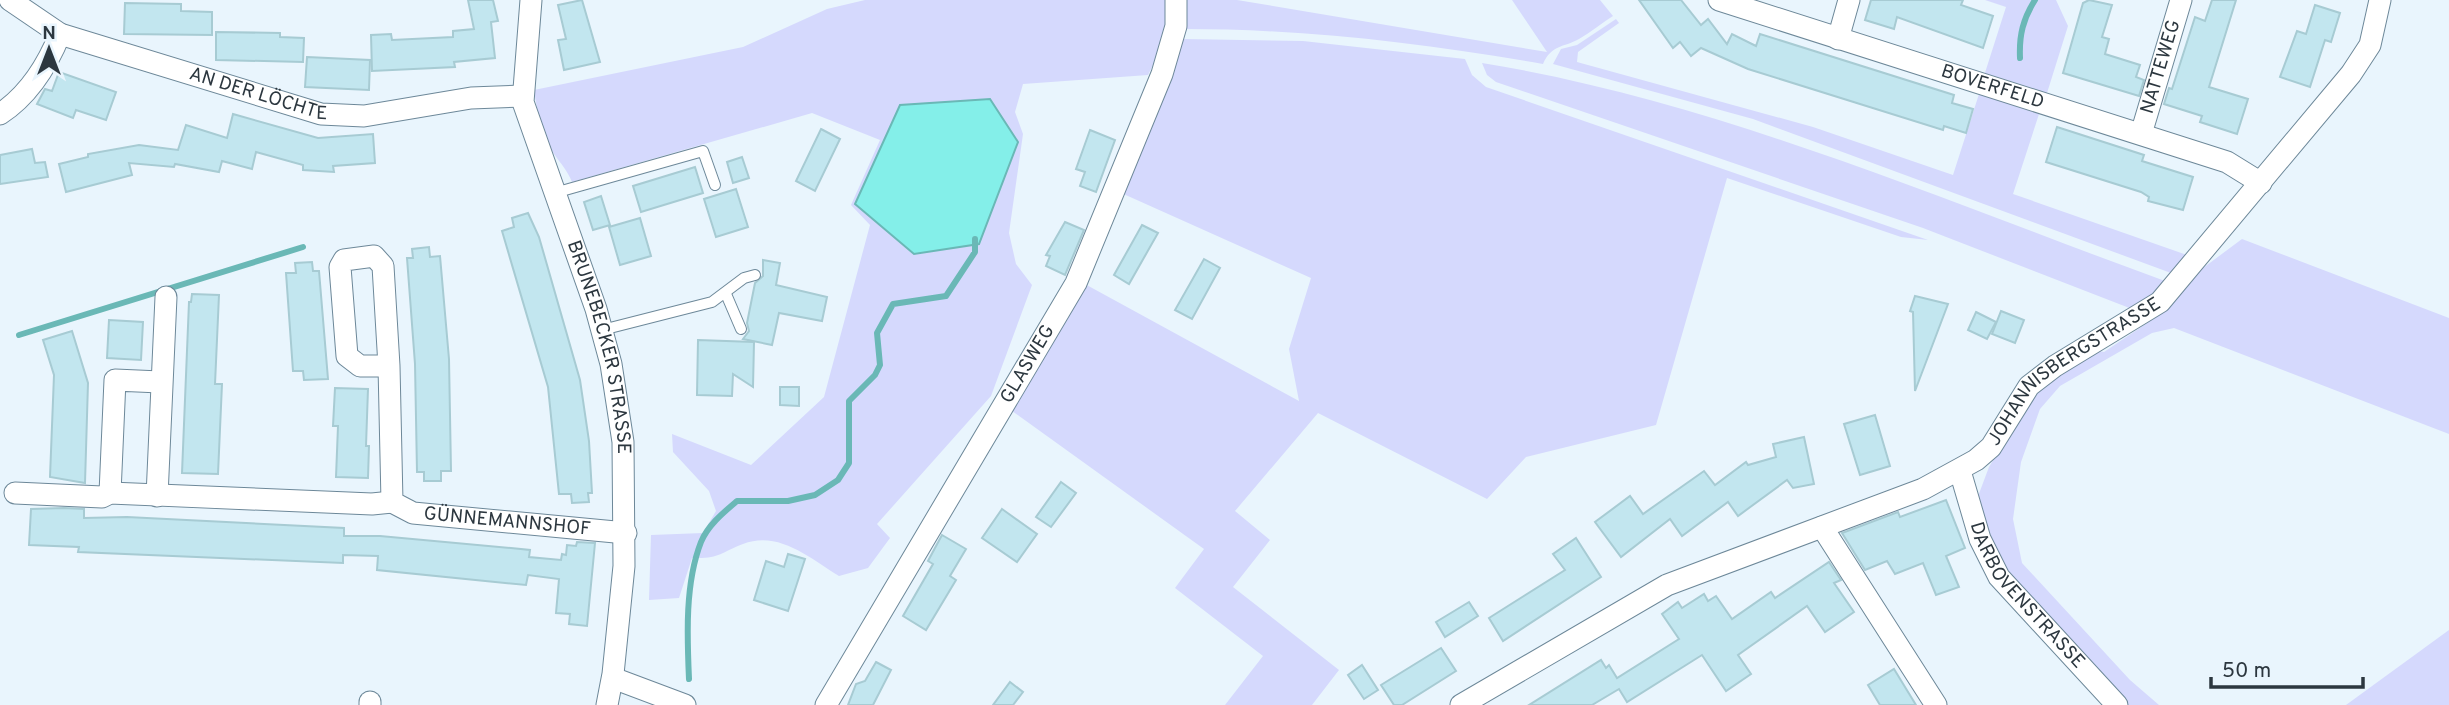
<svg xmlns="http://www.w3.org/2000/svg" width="2449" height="705" viewBox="0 0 2449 705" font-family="Overpass,sans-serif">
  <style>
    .green { fill: #d5d9fd }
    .water { fill: #84efe9; stroke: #6ab8b6; stroke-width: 2 }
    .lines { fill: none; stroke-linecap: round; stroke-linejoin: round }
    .stream { stroke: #6ab8b6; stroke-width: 6 }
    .building { fill: #c2e6ef; stroke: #a7cbd3; stroke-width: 2 }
    .lane-casing { stroke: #6d8899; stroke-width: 12 }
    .street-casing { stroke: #6d8899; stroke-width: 23 }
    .lane { stroke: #fff; stroke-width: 10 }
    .street { stroke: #fff; stroke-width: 21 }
    .labels { text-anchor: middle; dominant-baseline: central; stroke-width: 6; stroke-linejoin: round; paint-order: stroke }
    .street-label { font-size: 19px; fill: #2c373f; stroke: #e9f5fd }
  </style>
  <rect width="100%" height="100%" fill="#e9f5fd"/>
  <g class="green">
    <path d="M865 0H1166L1165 41 1148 75 1023 84 1015 112 1023 134 1009 233 1016 264 1032 285 991 396 877 524 890 538 868 568 839 576C811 559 779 530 743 544 719 553 720 559 692 558L679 598 649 600 651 535 703 533 716 511 709 491 673 452 672 434 751 465 824 397 870 225 851 205 880 140 812 113 572 182C567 170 561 164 554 154 542 136 537 111 534 90L743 47 827 9Z"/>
    <path d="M1185 0H1237L1547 52 1512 0H1600L1613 16C1602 23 1591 32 1579 39 1563 48 1552 44 1543 64 1423 43 1306 29 1183 29Z"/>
    <path d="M1985 0H2056L2068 26 2047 93 1991 75 1989 81 1983 79 2006 7Z"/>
    <path d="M1616 19 1619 23 1578 52 1577 62 1813 127 1953 175 1979 94 2039 114 2013 194 2187 255 2171 273 1753 119 1553 64 1561 49 1577 45Z"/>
    <path d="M1183 39 1303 41 1465 59 1472 75 1486 87 1928 240 1901 237 1727 178 1656 425 1526 457 1487 499 1318 413 1235 511 1270 540 1233 587 1339 670 1312 705H1225L1263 656 1175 588 1204 549 1008 408 1083 283 1299 401 1289 349 1311 278 1119 192 1176 41Z"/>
    <path d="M1482 63C1716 101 1942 200 2165 281L2152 295 2132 309 1923 228 1496 82 1487 75Z"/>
    <path d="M2242 239 2449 318V434L2174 328 2152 333 2060 386 2040 409 2021 462 2013 519 2022 563 2130 680 2159 705H2127L2006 577 1986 540 1977 499 1989 467 2030 399 2053 378 2098 351 2104 352 2168 309 2203 268Z"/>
    <path d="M2449 630V705H2346Z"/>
  </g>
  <path class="water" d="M990 99 1018 142 979 244 914 254 855 204 900 105Z"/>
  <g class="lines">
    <g class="stream">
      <path d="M2020 58C2019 35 2023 19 2035 0"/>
      <path d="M19 335 303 247"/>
      <path d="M689 679C687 635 685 583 701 542 708 525 724 512 737 501H788L815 495 838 480 849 463V401L875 375 880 365 877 333 893 304 946 296 975 252V239"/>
    </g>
  </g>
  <g class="building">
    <path d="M468 0H493L498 21 491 22 495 58 454 62 455 67 372 71 371 35 391 34 392 40 453 37V31L474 29Z"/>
    <path d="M582 0 600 62 564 70 558 40 566 39 558 5Z"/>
    <path d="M1639 0H1681L1701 25 1708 19 1727 44 1732 34 1756 46 1760 34 1954 95 1952 103 1973 109 1966 133 1944 126 1943 130 1748 69 1701 48 1691 56 1680 42 1673 48Z"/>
    <path d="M1871 0H1963L1961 5 1993 16 1983 48 1897 17 1894 29 1865 20Z"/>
    <path d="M2089 0 2112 5 2102 37 2109 39 2105 54 2140 65 2136 77 2144 80 2139 96 2063 73 2083 3Z"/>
    <path d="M2212 0H2236L2209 87 2248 99 2237 134 2200 122 2202 116 2164 104 2169 88 2172 89 2195 17 2205 21Z"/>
    <path d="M125 3 181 4V11L212 12V35L124 34Z"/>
    <path d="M2315 5 2340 13 2331 42 2325 40 2310 87 2280 77 2297 31 2306 34Z"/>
    <path d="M216 32 280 33V37L304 38 303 62 216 60Z"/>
    <path d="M307 57 370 60 369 90 305 87Z"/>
    <path d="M59 72 116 92 106 120 76 110 73 118 37 104 45 89 52 91Z"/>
    <path d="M233 114 318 138 373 134 375 163 333 166 334 172 303 170V165L256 152 252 169 222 161 219 172 175 164 174 167 129 163 132 175 66 192 59 164 88 157V154L139 145 178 150 186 125 227 138Z"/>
    <path d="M2057 127 2144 155 2142 161 2193 177 2183 210 2148 201 2149 197 2141 192 2046 162Z"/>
    <path d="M821 129 840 139 815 191 796 181Z"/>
    <path d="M1090 130 1115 140 1096 192 1080 186 1085 172 1076 169Z"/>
    <path d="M32 149 35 163 45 162 48 177 0 184V155Z"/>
    <path d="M742 157 749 178 733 183 727 162Z"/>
    <path d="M695 167 703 193 641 212 633 186Z"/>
    <path d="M736 189 748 227 716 237 704 199Z"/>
    <path d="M601 196 610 225 593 230 584 202Z"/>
    <path d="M528 213 539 237 580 380 589 441 592 493H588L589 502 572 503 571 494H559L548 387 502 231 514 227 512 218Z"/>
    <path d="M640 218 651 256 620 265 609 227Z"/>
    <path d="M1065 222 1084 230 1065 275 1046 266 1050 256 1046 255Z"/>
    <path d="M1142 225 1158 233 1129 284 1114 275Z"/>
    <path d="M429 247 430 257 440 256 449 359 451 471H441V481H424V472H417L415 364 407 258H413L412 249Z"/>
    <path d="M1204 259 1220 268 1192 319 1175 310Z"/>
    <path d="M763 260 780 263 776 285 827 297 822 321 779 313 772 345 743 339 749 331 747 323 755 283 763 276Z"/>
    <path d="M312 262 313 271H319L328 379 304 380 303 371H293L286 273H296L295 263Z"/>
    <path d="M192 294 219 295 215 384H222L218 474 182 473 189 302H191Z"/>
    <path d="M1915 296 1948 304 1915 391 1913 312 1910 311Z"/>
    <path d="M2001 311 2024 320 2015 343 1992 334Z"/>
    <path d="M1976 312 1996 322 1987 339 1968 330Z"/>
    <path d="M109 320 143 322 141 360 107 358Z"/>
    <path d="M72 331 88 383 85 483 50 477 54 375 43 340Z"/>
    <path d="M698 340 754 342 753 387 733 374 732 396 697 395Z"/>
    <path d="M780 387H799V406L780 405Z"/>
    <path d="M335 388 368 389 366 446H369L368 478 336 477 338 426H333Z"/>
    <path d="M1875 415 1890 466 1860 475 1844 424Z"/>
    <path d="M1804 437 1814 484 1793 488 1787 480 1738 516 1728 502 1682 536 1670 519 1621 557 1595 522 1630 496 1643 514 1704 471 1715 485 1746 462 1748 465 1776 457 1773 444Z"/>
    <path d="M1061 482 1076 493 1051 527 1036 517Z"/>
    <path d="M1946 500 1965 548 1946 556 1959 587 1936 595 1923 563 1895 574 1887 561 1865 570 1842 533 1898 512 1900 517Z"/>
    <path d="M64 508 84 509V518L127 517 344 528V536H380L511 548 530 550 529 557 561 560 562 554 566 555 567 545 576 546 577 542 595 543 587 626 569 624 570 614 556 613 559 579 528 575 526 585 377 570 378 556 343 555V563L78 552 79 547 29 545 31 509Z"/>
    <path d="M1002 509 1037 534 1017 562 982 538Z"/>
    <path d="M942 535 966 549 950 576 956 580 926 630 903 616 933 564 928 561Z"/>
    <path d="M1576 538 1601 577 1503 641 1489 618 1565 570 1553 554Z"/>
    <path d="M788 554 805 559 788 611 754 600 766 561 784 567Z"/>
    <path d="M1829 562 1841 580 1834 583 1854 612 1825 632 1807 606 1738 655 1751 674 1726 691 1702 655 1627 702 1619 689 1592 705H1529L1601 660 1606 668 1609 665 1617 678 1679 639 1662 614 1678 602 1682 608 1704 594 1708 601 1716 596 1732 619 1771 592 1775 598Z"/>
    <path d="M1469 602 1478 616 1445 637 1436 622Z"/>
    <path d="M1441 648 1456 671 1402 705H1394L1381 685Z"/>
    <path d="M876 662 891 670 873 705H848L856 684 865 681Z"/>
    <path d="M1362 665 1378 690 1364 699 1348 675Z"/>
    <path d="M1894 669 1916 705H1880L1868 685Z"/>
    <path d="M1010 682 1023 692 1013 705H993Z"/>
  </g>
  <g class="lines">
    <defs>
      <g id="lane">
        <path d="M558 192 703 151 715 185"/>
        <path d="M726 294 741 329"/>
        <path d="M602 330 712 302 744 278 755 275"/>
      </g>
      <g id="street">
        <path id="s1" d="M10 0 60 34 321 114 364 116 471 98 522 96"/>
        <path id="s2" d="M531 0 523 102 596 309 611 364 623 442 624 566 613 674 607 705"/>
        <path id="s3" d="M1719 0 2227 162 2261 183"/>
        <path d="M1838 39 1849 0"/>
        <path d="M0 114C29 95 47 66 60 34"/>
        <path id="s4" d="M2141 134 2181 0"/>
        <path id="s5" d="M389 366H360L347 356 340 267 344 260 374 256 383 266 389 366 392 502 413 513 626 533"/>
        <path id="s6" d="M1960 471 1980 539 1999 577 2117 705"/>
        <path d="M15 493 102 497 110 493 372 504 392 502"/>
        <path d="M110 493 115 380 160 382"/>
        <path d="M157 496 166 297"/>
        <path d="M1822 527 1936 705"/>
        <path d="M613 678 685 705"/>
        <path d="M370 705V702"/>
        <path id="s7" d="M826 705 1076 283 1162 74 1176 26V0"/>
        <path id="s8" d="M1461 705 1667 585 1923 489 1976 460 1991 447 2029 386 2055 366 2160 302 2351 74 2370 45 2380 0"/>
      </g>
    </defs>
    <use href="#lane" class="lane-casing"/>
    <use href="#street" class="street-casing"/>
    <use href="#lane" class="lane"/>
    <use href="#street" class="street"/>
  </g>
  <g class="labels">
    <g class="street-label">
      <text stroke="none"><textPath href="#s4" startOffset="70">NATTEWEG</textPath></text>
      <text stroke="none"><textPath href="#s3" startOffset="287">BOVERFELD</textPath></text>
      <text stroke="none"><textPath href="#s1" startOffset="268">AN DER LÖCHTE</textPath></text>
      <text stroke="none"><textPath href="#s2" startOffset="360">BRUNEBECKER STRASSE</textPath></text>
      <text stroke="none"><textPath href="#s7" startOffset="396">GLASWEG</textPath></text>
      <text stroke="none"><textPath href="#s8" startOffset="707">JOHANNISBERGSTRASSE</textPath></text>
      <text stroke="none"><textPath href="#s5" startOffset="541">GÜNNEMANNSHOF</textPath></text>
      <text stroke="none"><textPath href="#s6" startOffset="144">DARBOVENSTRASSE</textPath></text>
    </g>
  </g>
  <g transform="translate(49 49)" stroke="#e9f5fd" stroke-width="5" paint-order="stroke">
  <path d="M0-5L12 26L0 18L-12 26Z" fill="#2c373f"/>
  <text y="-10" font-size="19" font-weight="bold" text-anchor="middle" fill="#2c373f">N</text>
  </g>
  <path d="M2211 677v10h152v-10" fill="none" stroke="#2c373f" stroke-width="3.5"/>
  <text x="2222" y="677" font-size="21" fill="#2c373f" stroke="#e9f5fd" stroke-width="5" paint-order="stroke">50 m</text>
</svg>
